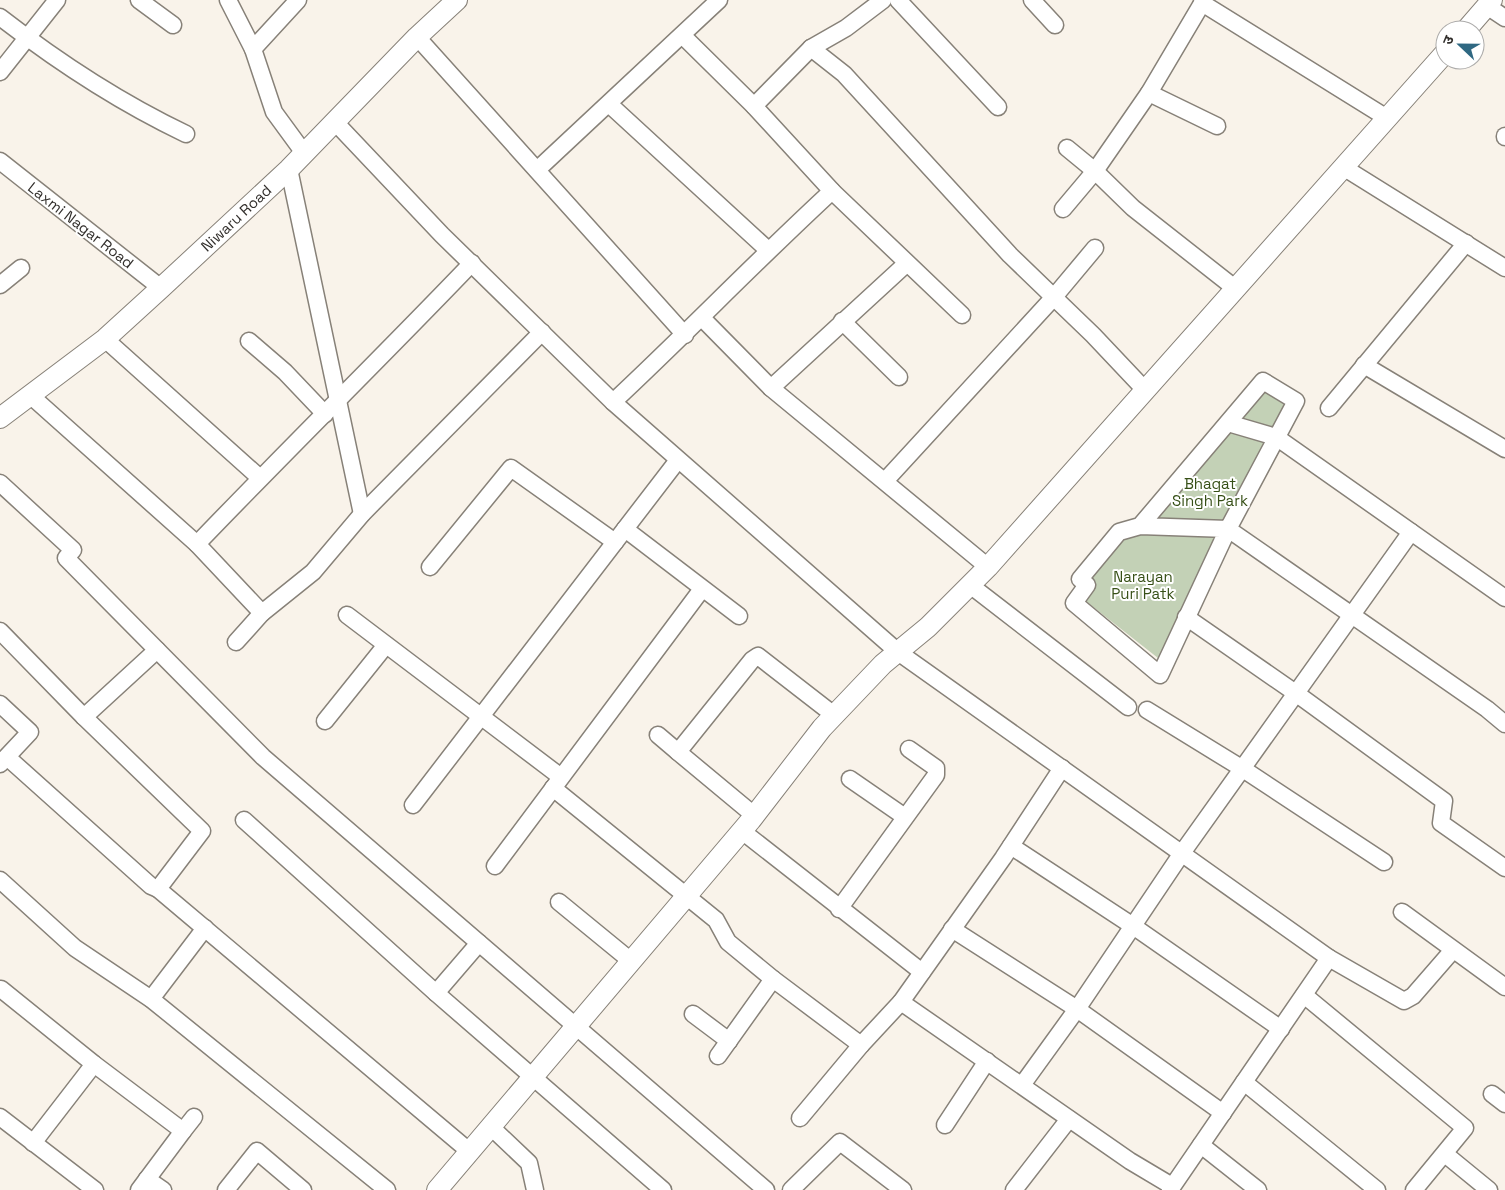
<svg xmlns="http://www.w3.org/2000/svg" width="1505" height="1190" viewBox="0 0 1505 1190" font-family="'Space Grotesk','Noto Sans Devanagari',sans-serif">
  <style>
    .green { fill: #c3d1b6 }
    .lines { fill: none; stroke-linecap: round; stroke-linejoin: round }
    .minor-casing { stroke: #878178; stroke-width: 19 }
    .tertiary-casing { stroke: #878178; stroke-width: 22 }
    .minor { stroke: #fff; stroke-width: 16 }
    .tertiary { stroke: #fff; stroke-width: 20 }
    .labels { text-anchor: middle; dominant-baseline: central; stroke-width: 4; stroke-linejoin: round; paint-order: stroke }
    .street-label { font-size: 15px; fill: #322f2c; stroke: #fff }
    .park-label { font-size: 15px; fill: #375017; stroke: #fff }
  </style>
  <rect width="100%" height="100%" fill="#f9f3ea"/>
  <g class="green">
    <path d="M1264 387 1291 404 1224 523 1151 518Z"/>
    <path d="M1141 530 1222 532 1158 658 1083 599 1095 585 1086 577 1123 536Z"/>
  </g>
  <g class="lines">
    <defs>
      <g id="minor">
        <path d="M139 0 173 25"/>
        <path d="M228 0 253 49"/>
        <path d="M298 0 253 49 274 112 304 153"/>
        <path d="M898 0 998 107"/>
        <path d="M1032 0 1055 25"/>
        <path d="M1202 3 1387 118"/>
        <path d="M1487 6 1505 18"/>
        <path d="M0 17C58 62 119 102 186 134"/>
        <path d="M683 36 754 106 832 191 962 315"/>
        <path d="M417 37 685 335"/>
        <path d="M811 48 844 74 1010 255 1093 335 1145 390"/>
        <path d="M0 72 57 0"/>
        <path d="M1149 93 1217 126"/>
        <path d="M609 104 768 250"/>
        <path d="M754 106 811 48 846 28 883 0"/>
        <path d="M335 122 442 235 613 402 898 652 1329 958 1170 1190"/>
        <path d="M1505 136V137"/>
        <path d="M1067 148 1095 171 1133 208 1236 289"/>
        <path d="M0 161 161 288"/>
        <path d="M1343 167 1505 268"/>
        <path d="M289 169 362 514"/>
        <path d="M537 170 719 0"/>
        <path d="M1063 209 1095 171 1149 93 1204 0"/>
        <path d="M472 263C381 358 288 449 197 544L262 613 313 572 362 514 542 332"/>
        <path d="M0 285 21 268"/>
        <path d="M702 318 771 388 988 567"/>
        <path d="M842 321 899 377"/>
        <path d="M105 339 260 478"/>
        <path d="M249 341 285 372 325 414"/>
        <path d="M1364 365 1505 449"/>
        <path d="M771 388 906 264"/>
        <path d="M30 395 197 544"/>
        <path d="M613 402C687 333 757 260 832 191"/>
        <path d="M1329 408 1466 243"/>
        <path d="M1228 423 1276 437 1505 598"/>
        <path d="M885 481 1054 297 1095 248"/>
        <path d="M0 483 73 550 66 558 263 757 766 1190"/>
        <path d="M1140 526 1263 381 1296 401 1228 529 1160 675 1074 603 1087 585 1080 579 1119 532 1140 526 1228 529 1487 709 1505 724"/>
        <path d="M625 529 739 616"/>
        <path d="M430 567 511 468 615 542"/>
        <path d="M970 585 1128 707"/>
        <path d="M347 615 561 777"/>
        <path d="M1186 617 1297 694 1444 801 1441 823 1505 868"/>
        <path d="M0 631 84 717 202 831 158 889 469 1151"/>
        <path d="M236 642 262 613"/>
        <path d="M0 704 30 732 0 764"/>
        <path d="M1147 710 1243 769 1384 862"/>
        <path d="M84 717 157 650"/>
        <path d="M325 721 386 645"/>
        <path d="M658 735 678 752"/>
        <path d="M7 757 151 886 158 889"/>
        <path d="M850 779 905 817"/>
        <path d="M553 788 716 920 728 942 773 979"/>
        <path d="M413 805 678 460"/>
        <path d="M755 816 678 752 752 660 758 656 834 715"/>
        <path d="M244 820 436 993 663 1190"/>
        <path d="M742 831 922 972"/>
        <path d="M1011 846 1133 926 1281 1029"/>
        <path d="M495 866 702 589"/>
        <path d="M0 880 75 948 151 999 387 1190"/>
        <path d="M559 902 631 961"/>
        <path d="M839 909 936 775V768L909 749"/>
        <path d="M1402 912 1505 987"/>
        <path d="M952 929 1077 1009 1223 1113"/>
        <path d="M1329 958 1404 1001 1413 996 1453 950"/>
        <path d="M1 989 94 1064 183 1131 139 1190"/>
        <path d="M436 993 479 943"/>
        <path d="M1304 995 1465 1128 1414 1190"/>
        <path d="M151 999 205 928"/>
        <path d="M901 1002 1003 858 1062 768"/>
        <path d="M693 1014 729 1041"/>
        <path d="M718 1056 773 979 861 1045 901 1002 1130 1161 1172 1186"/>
        <path d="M1244 1082 1377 1190"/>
        <path d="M1022 1085 1077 1009 1182 853 1411 532"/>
        <path d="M1492 1094 1505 1104"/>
        <path d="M0 1117 95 1190"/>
        <path d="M800 1118 861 1045"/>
        <path d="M945 1125 987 1061"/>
        <path d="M490 1126 529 1163 535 1190"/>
        <path d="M183 1131 194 1117"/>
        <path d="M33 1143 94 1064"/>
        <path d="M1201 1145 1258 1190"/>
        <path d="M1445 1154 1489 1190"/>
        <path d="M147 1179 163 1190"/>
        <path d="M226 1190 257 1151 303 1190"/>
        <path d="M791 1190 840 1142 903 1190"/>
        <path d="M1014 1190 1069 1119"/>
      </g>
      <g id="tertiary">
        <path d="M1466 30 1492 0"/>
        <path d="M0 418 105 339 161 288 289 169 417 37 457 0"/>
        <path d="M437 1190 751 820 822 728 883 664 928 627 988 567 1445 53"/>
      </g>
    </defs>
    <use href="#minor" class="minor-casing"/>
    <use href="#tertiary" class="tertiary-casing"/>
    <use href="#minor" class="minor"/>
    <use href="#tertiary" class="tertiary"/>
  </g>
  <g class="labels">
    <g class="street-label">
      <text transform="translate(236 218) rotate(-43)">Niwaru Road</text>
      <text transform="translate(81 225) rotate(38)">Laxmi Nagar Road</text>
    </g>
    <g class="park-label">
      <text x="1210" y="483">Bhagat<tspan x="1210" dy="17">Singh Park</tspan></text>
      <text x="1143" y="576">Narayan<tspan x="1143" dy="17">Puri Patk</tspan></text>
    </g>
  </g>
  <g transform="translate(1460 45) rotate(292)"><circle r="24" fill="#ffffff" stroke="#adacab"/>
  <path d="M0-4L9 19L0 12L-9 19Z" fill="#2f6882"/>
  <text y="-8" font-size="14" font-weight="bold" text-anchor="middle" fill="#322f2c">उ</text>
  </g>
</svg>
